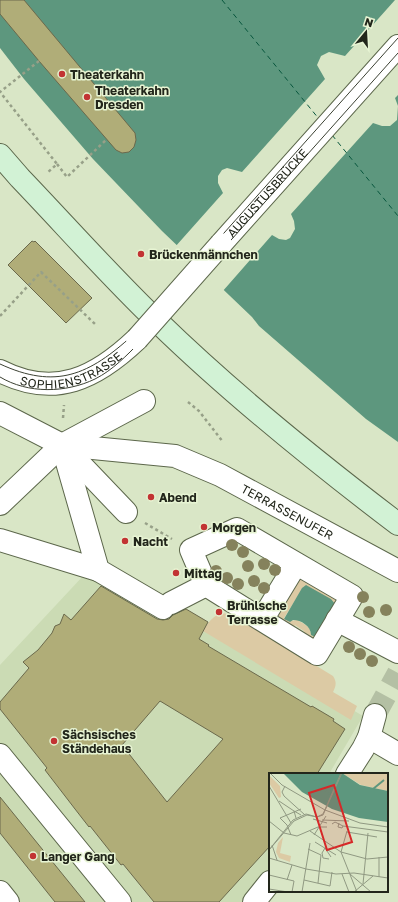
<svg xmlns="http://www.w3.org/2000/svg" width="398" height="902" viewBox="0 0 398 902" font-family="'Golos Text',sans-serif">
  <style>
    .built { fill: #cbdbb4 }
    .green { fill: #dccaa4; fill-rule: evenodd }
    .water { fill: #5d977e }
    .pier { fill: #d9e6c6 }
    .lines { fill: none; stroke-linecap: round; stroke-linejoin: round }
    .ferry { stroke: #07563d; stroke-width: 1; stroke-dasharray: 5 4; stroke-linecap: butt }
    .building { fill: #b0ad78; stroke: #6b694c; fill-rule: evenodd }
    .street-tunnel { stroke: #b4c0a4; stroke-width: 22; stroke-dasharray: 22 11; stroke-linecap: butt }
    .street-casing { stroke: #5c674b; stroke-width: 24 }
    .secondary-casing { stroke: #5c674b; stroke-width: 24 }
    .path { stroke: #97a088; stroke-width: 2.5; stroke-dasharray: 3 3; stroke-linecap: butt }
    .street { stroke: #fff; stroke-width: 22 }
    .secondary { stroke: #d2f2d5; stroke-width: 22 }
    .tram { stroke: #3c4133; stroke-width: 1 }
    .street-bridge-casing { stroke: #5c674b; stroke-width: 24; stroke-linecap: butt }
    .street-bridge { stroke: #fff; stroke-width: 22 }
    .tree { fill: #85825c }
    .poi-dot { fill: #c23333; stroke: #e7f4d3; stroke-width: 1.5 }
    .labels { text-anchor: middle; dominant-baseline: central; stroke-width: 3; stroke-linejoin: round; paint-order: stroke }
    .poi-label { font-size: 12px; font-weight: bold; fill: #22261b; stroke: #e7f4d3; text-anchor: start }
    .street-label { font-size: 12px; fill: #22261b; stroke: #e7f4d3 }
    .inset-river { fill: none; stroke: #5d977e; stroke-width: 2 }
    .inset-road { fill: none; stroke: #909982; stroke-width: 1 }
    .view { fill: #d62828; fill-opacity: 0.15; stroke: #d62828; stroke-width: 2 }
    .inset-edge { fill: none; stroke: #22261b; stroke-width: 2 }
  </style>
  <rect width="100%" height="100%" fill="#d9e6c6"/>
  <path class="built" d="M98 560 363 716 329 774H270V867L243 902H0V665Z"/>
  <g class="green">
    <path d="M306 578 340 601 318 645 303 637 304 631 295 625 291 630 275 620 297 583 301 579ZM304 586 317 638 311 635C311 626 304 624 297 620L291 621 284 618Z"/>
    <path d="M223 613 235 616 333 676C337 682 336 686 333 692L357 706 351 720 203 631C208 623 213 615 223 613Z"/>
  </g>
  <g class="water">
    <path d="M0 0H398V442L366 419 259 326 252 317 162 231 93 159 24 79 0 48Z"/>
    <path d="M306 585 331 599 335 604 317 638 311 635C311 626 301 620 293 620L290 622 284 619 302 588Z"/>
  </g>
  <path class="pier" d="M395 0H398V95L395 98 398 106 397 120 390 126H382L373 123 291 214 294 221 295 229 290 238 286 240 279 239 272 235 222 292 175 247 223 193 218 183V176L222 170 227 168 242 172 325 79 317 65 321 56 329 52 345 56Z"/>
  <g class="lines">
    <g class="ferry">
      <path d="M222 0 319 119"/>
      <path d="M332 135 398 216"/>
    </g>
  </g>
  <g class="building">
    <path d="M0 0H24L135 133 136 140 134 147 129 152 122 153 116 150 39 61 0 14Z"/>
    <path d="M32 241 34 242 35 241 92 298 66 323 8 265Z"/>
    <path d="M101 586 157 619 163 620 169 619 173 615 186 609 208 622 199 639 209 645 208 646 311 707 312 706 334 719 333 721 345 729 317 774H270V846L219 902H154L123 864 121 865 90 826 89 827 75 809 45 770 47 768 0 709V702L29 668 23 662 38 650 52 633 55 626 60 624 64 614 71 620ZM160 701 223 739 167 802 122 745Z"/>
    <path d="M0 797 85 902H55L0 833Z"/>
  </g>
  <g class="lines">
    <path class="street-tunnel" d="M375 715 398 673"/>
    <defs>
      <g id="street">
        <path id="s1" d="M221 244 398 46"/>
        <path id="s2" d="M0 371C55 399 96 378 137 339"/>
        <path d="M0 413 62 445 126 512"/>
        <path id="s3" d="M62 445 175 456 220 475 398 571"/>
        <path d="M62 445 98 570 163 608"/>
        <path d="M0 504 62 445 144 401"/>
        <path d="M0 540 98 570"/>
        <path d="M171 603 206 585"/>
        <path d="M262 620 206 585 191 550 237 529 352 596 317 654 262 620 296 564"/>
        <path d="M337 620 398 652"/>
        <path d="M369 737 398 754"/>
        <path d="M0 755 120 902"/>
        <path d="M347 774 363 749 369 737 375 715"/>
        <path d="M0 892 8 902"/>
        <path d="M254 902 270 882"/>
      </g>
      <path id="secondary" d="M0 155 20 178C66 226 110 276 158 322 233 395 315 461 398 524"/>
    </defs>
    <use href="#street" class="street-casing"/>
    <use href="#secondary" class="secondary-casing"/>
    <g class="path">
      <path d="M39 61 0 92 57 164 47 173"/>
      <path d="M57 164 67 177 107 139"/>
      <path d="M0 316 41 272 97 326"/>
      <path d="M188 402 199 411 223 442"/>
      <path d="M63 418 64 405"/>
      <path d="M145 523 172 539"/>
    </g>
    <use href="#street" class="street"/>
    <use href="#secondary" class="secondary"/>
    <g class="tram">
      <path d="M0 364C56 390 89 375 133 335L398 38"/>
      <path d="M0 377C28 394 66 393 95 379 113 370 127 355 140 342L398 53"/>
    </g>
    <defs>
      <path id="street-bridge" d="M137 339 221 244"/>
    </defs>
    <use href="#street-bridge" class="street-bridge-casing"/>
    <use href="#street-bridge" class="street-bridge"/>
  </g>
  <g class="tree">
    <circle cx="232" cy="545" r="6"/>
    <circle cx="243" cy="552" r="6"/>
    <circle cx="264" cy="564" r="6"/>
    <circle cx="248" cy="566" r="6"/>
    <circle cx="275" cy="570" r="6"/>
    <circle cx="216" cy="571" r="6"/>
    <circle cx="227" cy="578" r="6"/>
    <circle cx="254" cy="581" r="6"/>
    <circle cx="238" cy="584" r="6"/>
    <circle cx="264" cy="588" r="6"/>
    <circle cx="363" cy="597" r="6"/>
    <circle cx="386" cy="610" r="6"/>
    <circle cx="369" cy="612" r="6"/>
    <circle cx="349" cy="647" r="6"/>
    <circle cx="360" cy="654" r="6"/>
    <circle cx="372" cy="661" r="6"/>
  </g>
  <g class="poi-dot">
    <circle cx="62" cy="74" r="4"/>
    <circle cx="87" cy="97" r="4"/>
    <circle cx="141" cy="254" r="4"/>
    <circle cx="151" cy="497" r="4"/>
    <circle cx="204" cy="527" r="4"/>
    <circle cx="125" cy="541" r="4"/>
    <circle cx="176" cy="573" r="4"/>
    <circle cx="219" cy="612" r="4"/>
    <circle cx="54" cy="741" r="4"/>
    <circle cx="33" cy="856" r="4"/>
  </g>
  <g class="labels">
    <g class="poi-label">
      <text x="70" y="74">Theaterkahn</text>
      <text x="95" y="90">Theaterkahn<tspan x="95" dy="14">Dresden</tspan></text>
      <text x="149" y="254">Brückenmännchen</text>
      <text x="159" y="497">Abend</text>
      <text x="212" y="527">Morgen</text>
      <text x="133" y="541">Nacht</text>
      <text x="184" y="573">Mittag</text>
      <text x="227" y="605">Brühlsche<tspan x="227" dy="14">Terrasse</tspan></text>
      <text x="62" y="734">Sächsisches<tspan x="62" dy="14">Ständehaus</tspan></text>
      <text x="41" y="856">Langer Gang</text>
    </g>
    <g class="street-label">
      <text stroke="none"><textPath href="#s1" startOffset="69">AUGUSTUSBRÜCKE</textPath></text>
      <text stroke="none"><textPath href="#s2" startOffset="76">SOPHIENSTRASSE</textPath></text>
      <text stroke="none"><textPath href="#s3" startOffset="239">TERRASSENUFER</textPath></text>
    </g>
  </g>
  <g transform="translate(269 773)">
    <rect width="119" height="119" fill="#d9e6c6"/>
    <path d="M73 0H119V18L92 12ZM0 2 11 13 12 24 10 25 0 10ZM14 64 11 80 22 83 21 89 10 85 7 79 9 70Z" fill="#dccaa4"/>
    <path d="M14 0H73L91 12 119 18V49L90 45 63 36 33 19Z" fill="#5d977e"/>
    <path class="inset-river" d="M41 0 51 14 61 21M104 16 115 7M64 22 74 29 81 40"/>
    <path class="inset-road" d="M1 0 13 12 56 37 91 50 119 54M0 13 22 50M16 13 13 19 15 23 36 42M10 28 25 38M27 45 25 38 32 42M44 46 58 50M53 47 80 48M0 48 15 60 28 63 49 54H58M70 50 69 54 73 55 74 53 119 59M63 51 66 49 74 53M41 58 72 79 88 119M78 59 108 64M22 62 18 52 11 45 32 36M45 62 57 43M46 69 67 82M3 72 8 87M39 76 52 82 49 110M0 77 24 47 37 41 48 44 54 41 72 0M0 77 25 48 38 42 48 44 54 42 73 0M72 79 98 86 119 84M72 79 78 58M0 85 37 96 67 101 85 100 119 105M60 86 54 85 53 80 56 75 62 84M73 101 80 119M81 101 102 119M0 102 25 108 23 119M110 104V84M18 107 23 92M35 107 61 113M94 111 99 60M61 113 63 99M0 116 19 119M33 119 41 70M85 119 104 103"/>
    <path class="view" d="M65 12 83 69 58 77 40 20Z"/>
    <rect width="119" height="119" class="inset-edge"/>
  </g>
  <g transform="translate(366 32) rotate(18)" stroke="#e7f4d3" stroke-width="3" paint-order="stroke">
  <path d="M0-3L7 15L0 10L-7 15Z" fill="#22261b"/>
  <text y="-6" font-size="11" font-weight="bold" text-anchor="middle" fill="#22261b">N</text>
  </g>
</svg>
